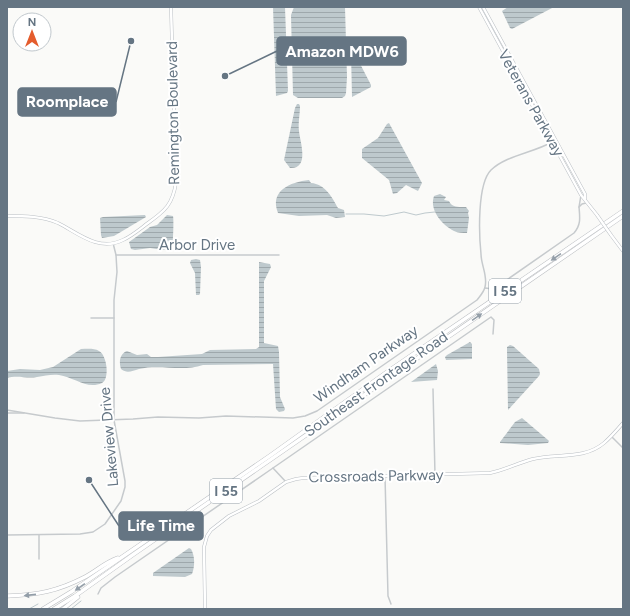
<svg xmlns="http://www.w3.org/2000/svg" width="630" height="616" viewBox="0 0 630 616" font-family="Figtree,sans-serif">
  <style>
    .water { fill: url(#water-rules) }
    .lines { fill: none; stroke-linecap: round; stroke-linejoin: round }
    .stream { stroke: #bec9cd; stroke-width: 1 }
    .secondary-casing { stroke: #babfc4; stroke-width: 3.5 }
    .highway-casing { stroke: #b9bcc0; stroke-width: 4.5 }
    .street { stroke: #c6cacd; stroke-width: 1.5 }
    .secondary { stroke: #fff; stroke-width: 2.5 }
    .highway { stroke: #fff; stroke-width: 3.5 }
    .secondary-bridge-casing { stroke: #babfc4; stroke-width: 3.5; stroke-linecap: butt }
    .secondary-bridge { stroke: #fff; stroke-width: 2.5 }
    .oneway { fill: #939ea8 }
    .labels { text-anchor: middle; dominant-baseline: central; stroke-width: 4; stroke-linejoin: round; paint-order: stroke }
    .shield { fill: #fff; stroke: #939ea8; stroke-width: 1 }
    .shield-label { font-size: 14px; font-weight: bold; fill: #657583 }
    .street-label { font-size: 15px; fill: #657583; stroke: #fff }
    .leader { fill: none; stroke: #657583; stroke-width: 1.5 }
    .callout-dot { fill: #657583; stroke: #fff; stroke-width: 1.5 }
    .callout { fill: #657583; stroke: #657583; stroke-width: 1.5 }
    .callout-label { font-size: 16px; text-anchor: middle; font-weight: bold; fill: #fff }
  </style>
  <defs>
    <pattern id="water-rules" width="6" height="5" patternUnits="userSpaceOnUse"><rect width="6" height="5" fill="#bec9cd"/><path d="M0 2.5h6" fill="none" stroke="#9ea8ac"/></pattern>
  </defs>
  <rect width="100%" height="100%" fill="#fafaf8"/>
  <g class="water">
    <path d="M273 7H285L288 91 287 93 276 96Z"/>
    <path d="M294 7H345L347 77 346 93 345 96 342 98H298L293 95 291 15Z"/>
    <path d="M508 7H554L512 29 510 28 502 11Z"/>
    <path d="M351 52H354L371 85V87L352 97Z"/>
    <path d="M297 104H299L300 106C300 114 298 123 299 131 300 142 310 169 290 168L284 160 295 108Z"/>
    <path d="M389 123 422 183 418 191 406 185 397 193 393 194 389 180 362 158V149L378 138 387 124Z"/>
    <path d="M309 180 311 183C325 184 332 197 338 208L344 210 345 217 336 218 327 215 299 216 278 213C269 191 290 182 309 180Z"/>
    <path d="M440 194 446 197 444 200 449 201C452 208 459 207 466 207L469 211 468 213 469 218 467 233C463 233 458 233 454 231 442 225 429 210 434 196Z"/>
    <path d="M145 215 146 217 114 236 102 238 101 235 100 218 103 217Z"/>
    <path d="M167 215 173 216C174 220 173 245 172 248L163 250 150 248 135 250 131 249 129 242 150 227 157 225Z"/>
    <path d="M196 259 200 260 201 267 200 294 199 295H196L195 273 190 263 191 260Z"/>
    <path d="M259 262 270 264 271 267 264 281V343L278 346 279 352 280 397 285 409 284 411 279 412 276 409 273 364 203 365C182 372 160 364 139 369 132 371 127 374 121 369 119 363 119 354 127 351L137 355 147 354 151 357H158L202 354 210 350 256 349 259 347Z"/>
    <path d="M470 342 472 344V359L446 360 445 357 447 355Z"/>
    <path d="M510 345 513 346 539 369 540 374 539 376 508 410 507 350V347Z"/>
    <path d="M81 349C87 349 94 348 99 351 107 355 110 379 102 383 87 390 74 377 59 375 51 374 45 376 37 377 27 379 18 375 7 378V371L20 369 40 370 53 367Z"/>
    <path d="M436 364 438 371 437 380 411 382Z"/>
    <path d="M522 418 548 440 549 441 548 443 528 445 500 443V442L515 422Z"/>
    <path d="M189 548 191 549C195 556 195 566 192 574L185 577 153 576V573Z"/>
  </g>
  <g class="lines">
    <g class="stream">
      <path d="M346 214H364L384 216 404 212 416 215 425 213 435 212"/>
      <path d="M29 609 38 604"/>
      <path d="M71 609 81 601"/>
    </g>
    <defs>
      <g id="secondary">
        <path d="M479 7 581 195 597 215"/>
        <path d="M483 7 585 194V198"/>
        <path d="M7 216C24 216 42 216 58 223 78 233 98 252 123 240 132 236 140 229 148 223 165 211 173 204 176 182L171 7"/>
        <path d="M611 235 623 251"/>
        <path d="M205 609 204 547 207 536 211 530 229 516 259 501 286 482 296 479 303 478 490 473C505 470 518 463 533 459 557 453 584 460 604 443 611 437 617 430 623 423"/>
      </g>
      <g id="highway">
        <path d="M7 596C38 595 58 591 85 577 96 571 106 562 118 558"/>
        <path d="M43 609 71 592 271 455 387 372 623 211"/>
        <path d="M54 609 75 596 134 554 623 216"/>
        <path d="M63 609 78 597"/>
      </g>
    </defs>
    <use href="#secondary" class="secondary-casing"/>
    <use href="#highway" class="highway-casing"/>
    <g class="street">
      <path d="M581 195 579 207 582 204 586 203"/>
      <path d="M116 255H279"/>
      <path d="M485 288 493 289 498 286 574 233C581 225 580 218 579 207"/>
      <path d="M91 318H114"/>
      <path d="M433 389 435 475"/>
      <path d="M7 410 55 418 80 421 133 419 158 417 199 418 226 416 293 418 305 416 317 411 477 300C480 296 484 292 485 287 488 276 481 265 481 254 479 235 477 184 491 170 507 155 533 153 552 142"/>
      <path d="M7 413H24"/>
      <path d="M611 436 623 448"/>
      <path d="M385 476 388 596 391 604"/>
      <path d="M286 482 273 468 491 317 494 320 493 334"/>
      <path d="M7 535 80 534 93 532 105 524 121 501 125 487V481L114 420V300L117 272 116 255 113 243"/>
      <path d="M39 535V559"/>
      <path d="M98 594 101 588 115 577 273 468"/>
    </g>
    <use href="#secondary" class="secondary"/>
    <use href="#highway" class="highway"/>
    <defs>
      <path id="secondary-bridge" d="M597 215 611 235"/>
    </defs>
    <use href="#secondary-bridge" class="secondary-bridge-casing"/>
    <use href="#secondary-bridge" class="secondary-bridge"/>
  </g>
  <defs><path id="oneway-solid" d="M-6-.8H1V-3.2L6.5 0L1 3.2V.8H-6Z"/></defs>
  <g class="oneway">
    <use href="#oneway-solid" transform="translate(556 257) rotate(146)"/>
    <use href="#oneway-solid" transform="translate(477 317) rotate(-35)"/>
    <use href="#oneway-solid" transform="translate(80 587) rotate(145)"/>
    <use href="#oneway-solid" transform="translate(30 595) rotate(174)"/>
  </g>
  <g class="labels">
    <g class="shield">
      <rect x="489" y="279" width="32" height="24" rx="3"/>
      <rect x="210" y="479" width="32" height="24" rx="3"/>
    </g>
    <g class="shield-label">
      <text x="505" y="291">I 55</text>
      <text x="226" y="491">I 55</text>
    </g>
    <g class="street-label">
      <text transform="translate(531 103) rotate(61)">Veterans Parkway</text>
      <text transform="translate(173 113) rotate(-91)">Remington Boulevard</text>
      <text x="197" y="245">Arbor Drive</text>
      <text transform="translate(366 364) rotate(-35)">Windham Parkway</text>
      <text transform="translate(376 384) rotate(-35)">Southeast Frontage Road</text>
      <text transform="translate(109 437) rotate(-95)">Lakeview Drive</text>
      <text transform="translate(376 476) rotate(-1)">Crossroads Parkway</text>
    </g>
  </g>
  <path class="leader" d="M225 76L277 51M131 41L116 102M89 480L119 526"/>
  <g class="callout-dot">
    <circle cx="225" cy="76" r="4"/>
    <circle cx="131" cy="41" r="4"/>
    <circle cx="89" cy="480" r="4"/>
  </g>
  <g class="callout">
    <rect x="277" y="37" width="129" height="28" rx="4"/>
    <rect x="18" y="88" width="98" height="28" rx="4"/>
    <rect x="119" y="512" width="84" height="28" rx="4"/>
  </g>
  <g class="callout-label">
    <text x="342" y="57">Amazon MDW6</text>
    <text x="67" y="107">Roomplace</text>
    <text x="161" y="531">Life Time</text>
  </g>
  <rect width="630" height="616" fill="none" stroke="#657583" stroke-width="16"/>
  <g transform="translate(32 32)"><circle r="19" fill="#ffffff" stroke="#c1c8cd"/>
  <path d="M0-3L7 15L0 10L-7 15Z" fill="#e45c2d"/>
  <text y="-6" font-size="11" font-weight="bold" text-anchor="middle" fill="#657583">N</text>
  </g>
</svg>
